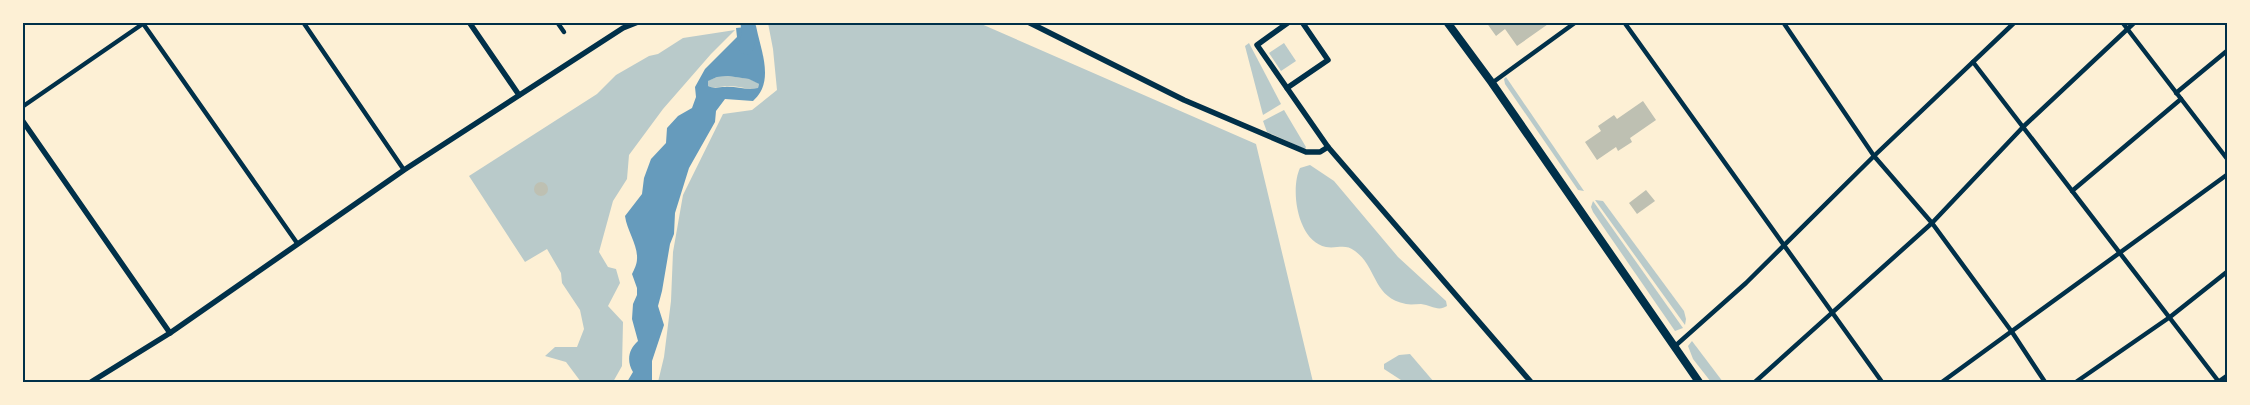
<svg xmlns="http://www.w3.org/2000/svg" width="2250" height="405" viewBox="0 0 2250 405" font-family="'Source Sans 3',sans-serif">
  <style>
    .green { fill: #b9caca }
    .water { fill: #669bbc; fill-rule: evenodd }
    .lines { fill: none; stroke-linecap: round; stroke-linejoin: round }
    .river { stroke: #669bbc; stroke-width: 15 }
    .building { fill: #bec0b2 }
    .minor { stroke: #003049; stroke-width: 4.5 }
    .tertiary { stroke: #003049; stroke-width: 5.5 }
    .primary { stroke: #003049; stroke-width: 8 }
    .neatline { fill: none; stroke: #003049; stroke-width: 2 }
  </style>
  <rect width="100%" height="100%" fill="#fdf0d5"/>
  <g class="green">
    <path d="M802 23H979L1256 144 1313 382H658L664 357 671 301 673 252 683 195 723 114 752 110 777 90 773 49 768 23Z"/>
    <path d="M735 30 711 54 663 109 629 155 627 179 613 201 599 252 608 267 616 269 620 283 608 306 623 322 622 366 613 382H581L566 362 545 356 555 347H577L584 329 580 310 562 283 561 273 547 249 525 262 469 176 597 94 616 75 649 56 658 54 683 38Z"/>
    <path d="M1249 43 1281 104 1263 115 1245 46Z"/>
    <path d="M1284 43 1296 61 1281 71 1269 53Z"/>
    <path d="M728 76 750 79 759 84 758 89C748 90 739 86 729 86 722 86 714 89 708 86L707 81 717 77Z"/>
    <path d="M1506 77 1584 191 1578 190 1505 84 1504 79Z"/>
    <path d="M1284 110 1306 147 1305 149 1267 132 1263 121Z"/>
    <path d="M1310 165 1334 181 1398 257 1446 301 1447 306C1438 312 1431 305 1421 304 1416 304 1411 305 1406 304 1372 297 1378 268 1355 251 1345 243 1337 249 1326 247 1297 241 1290 189 1300 168Z"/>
    <path d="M1595 200 1603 201 1684 311 1686 319 1685 325Z"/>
    <path d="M1593 201 1683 328 1675 331 1593 212 1591 207Z"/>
    <path d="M1692 341 1723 382H1711L1693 359 1688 346Z"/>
    <path d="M1410 354 1434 382H1404L1384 369V364L1399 355Z"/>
  </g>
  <path class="water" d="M756 26C761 51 775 82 753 101L725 99 716 111 715 122 689 168 675 213 674 234 670 244 662 291 658 306 664 325 652 361V382H627L633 372C626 360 629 349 638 341L632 319 633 304 637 295V288L632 274C634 270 637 264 637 259 638 245 627 231 625 216L642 194 644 178 651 159 666 143 667 128 678 116 692 108 696 97 695 87 705 69 737 37 736 28ZM728 76 749 79 759 84 758 88C747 91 736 86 725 87 719 87 714 89 708 86V81L717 77Z"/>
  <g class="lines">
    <path class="river" d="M746 47 749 35 748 22"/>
  </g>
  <g class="building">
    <path d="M1486 22H1551L1517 46 1505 29 1496 36Z"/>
    <path d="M1643 101 1656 120 1630 138 1632 142 1618 151 1616 147 1597 160 1585 142 1601 131 1598 126 1614 115 1617 119Z"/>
    <circle cx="541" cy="189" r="7"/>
    <path d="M1646 190 1655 201 1637 214 1629 203Z"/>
  </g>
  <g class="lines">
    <g class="minor">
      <path d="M142 22 297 243"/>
      <path d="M303 22 404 170"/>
      <path d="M557 22 564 32"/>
      <path d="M1624 22 1882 382"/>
      <path d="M1783 22 1874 156 1932 223 2012 332 2045 382"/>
      <path d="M2122 22 2228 160"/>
      <path d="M1973 62 2219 382"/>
      <path d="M1492 83 1576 22"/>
      <path d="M2176 93 2228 50"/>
      <path d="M22 107 144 23"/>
      <path d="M2072 191 2181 99"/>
      <path d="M1674 347 1746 283 1874 156 2015 22"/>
      <path d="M1755 382 1932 223 2023 127 2135 22"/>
      <path d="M1942 382 2228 174"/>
      <path d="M2076 382 2170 317 2228 271"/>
      <path d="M2218 382 2228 375"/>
    </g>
    <g class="tertiary">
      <path d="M469 22 519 95"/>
      <path d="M1028 22 1184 100 1306 152H1320L1328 147 1257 45 1289 22"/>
      <path d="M1287 88 1328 60 1302 22"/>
      <path d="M22 120 170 333"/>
      <path d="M1328 147 1531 382"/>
      <path d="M91 382 170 333 404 170 623 28 638 22"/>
    </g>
    <path class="primary" d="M1447 22 1492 83 1699 382"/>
  </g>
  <rect width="2250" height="405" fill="none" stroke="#fdf0d5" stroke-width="48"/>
  <rect x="24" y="24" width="2202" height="357" class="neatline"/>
</svg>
